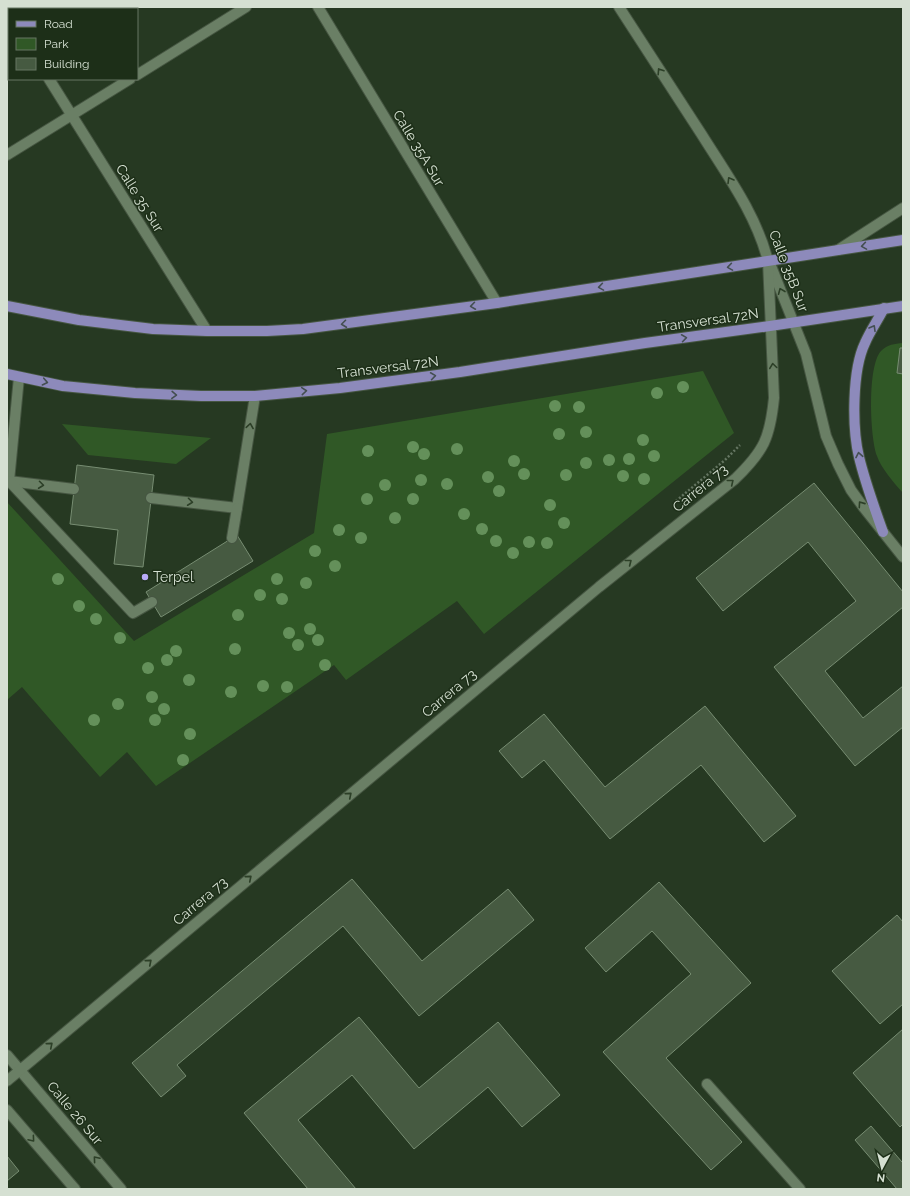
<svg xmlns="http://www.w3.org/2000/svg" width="910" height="1196" viewBox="0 0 910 1196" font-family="Raleway,sans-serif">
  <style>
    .green { fill: #305826 }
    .building { fill: #465a41; stroke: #778d72 }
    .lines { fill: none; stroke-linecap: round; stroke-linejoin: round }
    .lane-casing { stroke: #465642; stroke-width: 12 }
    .street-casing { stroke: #465642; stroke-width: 12 }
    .secondary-casing { stroke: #465642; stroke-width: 12 }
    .primary-casing { stroke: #465642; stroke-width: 12 }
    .path { stroke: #647561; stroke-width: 2.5; stroke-dasharray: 2 2; stroke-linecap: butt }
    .lane { stroke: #6a7f65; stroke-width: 10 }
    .street { stroke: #6a7f65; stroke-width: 10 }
    .secondary { stroke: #6a7f65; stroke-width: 10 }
    .primary { stroke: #8d8abb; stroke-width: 10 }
    .tree { fill: #64905a }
    .oneway { stroke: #2c3f27 }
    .oneway2 { stroke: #444f51 }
    .poi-dot { fill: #b8abf7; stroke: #1d2f18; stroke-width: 1.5 }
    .labels { text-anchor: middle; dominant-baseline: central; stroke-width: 3; stroke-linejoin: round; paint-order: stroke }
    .street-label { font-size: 14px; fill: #d5e0d2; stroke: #1d2f18 }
    .poi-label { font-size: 14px; fill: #d5e0d2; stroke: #1d2f18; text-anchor: start }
  </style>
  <rect width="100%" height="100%" fill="#263922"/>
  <g class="green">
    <path d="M903 343V493C894 483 881 468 877 456 870 437 867 366 881 351 888 344 894 344 903 343Z"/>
    <path d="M703 371 734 433 484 634 457 601 346 680 334 665 156 786 127 752 100 777 22 687 7 700V502L134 641 314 533 327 434Z"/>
    <path d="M62 424 211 438 176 464 88 455Z"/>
  </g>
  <g class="building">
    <path d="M900 348H903V374L897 373Z"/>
    <path d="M77 465 154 475 143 567 114 564 118 530 70 524Z"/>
    <path d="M814 483 903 592V607L825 671 863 718 903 686V727L855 766 774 667 856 601 808 542 723 611 696 578Z"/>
    <path d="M237 535 253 561 161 617 146 592Z"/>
    <path d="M705 706 796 816 764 842 701 765 610 839 544 760 522 778 499 751 544 714 605 787Z"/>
    <path d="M352 879 422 961 508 889 534 920 419 1016 343 926 177 1065 186 1076 161 1097 132 1063Z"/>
    <path d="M659 882 751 983 666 1058 742 1142 711 1170 603 1052 691 974 652 931 606 972 585 948Z"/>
    <path d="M897 915 903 922V1004L880 1024 832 971Z"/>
    <path d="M359 1017 419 1088 498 1022 560 1095 522 1127 488 1087 414 1149 352 1075 298 1120 356 1189H308L244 1113Z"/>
    <path d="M903 1029V1124L900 1127 853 1073Z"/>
    <path d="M871 1126 902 1162 903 1161V1189H897L855 1140Z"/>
    <path d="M7 1156 19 1171 7 1181Z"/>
  </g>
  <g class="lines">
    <defs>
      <g id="lane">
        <path d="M19 377 9 481 74 489"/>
        <path d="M9 481 133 613 152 602"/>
        <path d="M151 498 237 508 255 396"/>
        <path d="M232 538 237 508"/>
      </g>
      <g id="street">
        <path d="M318 7 497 303"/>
        <path d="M619 7C647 50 674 92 702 135 727 175 756 214 768 261"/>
        <path d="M7 11 9 14"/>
        <path d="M137 75 246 7"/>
        <path d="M49 79 207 331"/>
        <path d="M7 155 130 79"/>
        <path d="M707 1084 800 1189"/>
      </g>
      <g id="secondary">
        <path d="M838 250 903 208"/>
        <path d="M771 266 806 354 826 436 838 464 851 490 864 508 903 557"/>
        <path d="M7 1055 121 1189"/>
        <path d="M7 1081 599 587 735 479C764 451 770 438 774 398L768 261"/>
        <path d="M7 1110 75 1189"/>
      </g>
      <g id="primary">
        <path d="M7 306 79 320 153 329 207 331H267L303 329 497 303 903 240"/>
        <path d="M7 374 63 386 135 393 201 396H255L340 388 460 372 645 343 770 326 903 306"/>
        <path d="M883 532C874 507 865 482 859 457 852 428 852 370 865 343 870 331 878 320 884 308"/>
      </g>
    </defs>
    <use href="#lane" class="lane-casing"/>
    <use href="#street" class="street-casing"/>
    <use href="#secondary" class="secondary-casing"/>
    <use href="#primary" class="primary-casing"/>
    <path class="path" d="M676 501 725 460 740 445"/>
    <use href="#lane" class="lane"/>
    <use href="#street" class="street"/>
    <use href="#secondary" class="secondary"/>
    <use href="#primary" class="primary"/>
  </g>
  <g class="tree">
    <circle cx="683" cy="387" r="6"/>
    <circle cx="657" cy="393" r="6"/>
    <circle cx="555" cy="406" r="6"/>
    <circle cx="579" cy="407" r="6"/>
    <circle cx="586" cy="432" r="6"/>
    <circle cx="559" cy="434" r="6"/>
    <circle cx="643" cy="440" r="6"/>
    <circle cx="413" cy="447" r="6"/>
    <circle cx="457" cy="449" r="6"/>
    <circle cx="368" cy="451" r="6"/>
    <circle cx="424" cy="454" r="6"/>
    <circle cx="654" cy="456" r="6"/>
    <circle cx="629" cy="459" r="6"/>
    <circle cx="609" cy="460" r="6"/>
    <circle cx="514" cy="461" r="6"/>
    <circle cx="586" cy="463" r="6"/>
    <circle cx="524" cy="474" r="6"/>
    <circle cx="566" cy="475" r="6"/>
    <circle cx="623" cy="476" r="6"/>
    <circle cx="488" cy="477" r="6"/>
    <circle cx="644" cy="479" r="6"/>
    <circle cx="421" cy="480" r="6"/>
    <circle cx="447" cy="484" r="6"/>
    <circle cx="385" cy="485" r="6"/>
    <circle cx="499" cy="491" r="6"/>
    <circle cx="367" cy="499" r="6"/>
    <circle cx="413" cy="499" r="6"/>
    <circle cx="550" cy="505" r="6"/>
    <circle cx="464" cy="514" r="6"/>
    <circle cx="395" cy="518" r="6"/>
    <circle cx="564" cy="523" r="6"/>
    <circle cx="482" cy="529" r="6"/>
    <circle cx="339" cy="530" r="6"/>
    <circle cx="361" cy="538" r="6"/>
    <circle cx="496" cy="541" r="6"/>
    <circle cx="529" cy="542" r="6"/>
    <circle cx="547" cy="543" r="6"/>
    <circle cx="315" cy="551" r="6"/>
    <circle cx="513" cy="553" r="6"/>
    <circle cx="335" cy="566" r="6"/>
    <circle cx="58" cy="579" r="6"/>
    <circle cx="277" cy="579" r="6"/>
    <circle cx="306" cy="583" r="6"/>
    <circle cx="260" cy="595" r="6"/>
    <circle cx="282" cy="599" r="6"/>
    <circle cx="79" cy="606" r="6"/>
    <circle cx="238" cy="615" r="6"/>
    <circle cx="96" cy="619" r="6"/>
    <circle cx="310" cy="629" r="6"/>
    <circle cx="289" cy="633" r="6"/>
    <circle cx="120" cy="638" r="6"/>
    <circle cx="318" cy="640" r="6"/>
    <circle cx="298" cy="645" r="6"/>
    <circle cx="235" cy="649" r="6"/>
    <circle cx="176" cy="651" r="6"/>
    <circle cx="167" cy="660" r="6"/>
    <circle cx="325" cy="665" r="6"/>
    <circle cx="148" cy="668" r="6"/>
    <circle cx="189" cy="680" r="6"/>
    <circle cx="263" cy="686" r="6"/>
    <circle cx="287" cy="687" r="6"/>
    <circle cx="231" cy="692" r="6"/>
    <circle cx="152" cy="697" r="6"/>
    <circle cx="118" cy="704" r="6"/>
    <circle cx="164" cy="709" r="6"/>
    <circle cx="94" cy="720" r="6"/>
    <circle cx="155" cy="720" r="6"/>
    <circle cx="190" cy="734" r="6"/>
    <circle cx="183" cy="760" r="6"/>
  </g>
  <defs><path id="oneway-chevron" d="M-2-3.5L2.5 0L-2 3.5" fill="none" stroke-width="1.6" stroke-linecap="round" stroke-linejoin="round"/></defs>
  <g class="oneway">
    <use href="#oneway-chevron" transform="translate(660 71) rotate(-123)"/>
    <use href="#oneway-chevron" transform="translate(730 180) rotate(-121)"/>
    <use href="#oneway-chevron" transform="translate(781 291) rotate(-112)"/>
    <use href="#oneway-chevron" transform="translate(773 366) rotate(-98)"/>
    <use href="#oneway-chevron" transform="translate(250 426) rotate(-81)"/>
    <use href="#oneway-chevron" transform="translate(731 482) rotate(-39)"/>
    <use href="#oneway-chevron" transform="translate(41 485) rotate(7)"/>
    <use href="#oneway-chevron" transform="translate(190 502) rotate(7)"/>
    <use href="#oneway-chevron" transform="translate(861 504) rotate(-125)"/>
    <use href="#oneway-chevron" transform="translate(629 562) rotate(-38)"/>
    <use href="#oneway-chevron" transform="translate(349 795) rotate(-40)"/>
    <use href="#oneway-chevron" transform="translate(249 878) rotate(-40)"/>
    <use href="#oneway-chevron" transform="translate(149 962) rotate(-40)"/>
    <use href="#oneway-chevron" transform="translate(50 1045) rotate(-40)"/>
    <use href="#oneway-chevron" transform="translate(32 1139) rotate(50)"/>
    <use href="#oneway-chevron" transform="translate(96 1159) rotate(-130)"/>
  </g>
  <g class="oneway2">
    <use href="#oneway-chevron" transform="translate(864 246) rotate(171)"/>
    <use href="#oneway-chevron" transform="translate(730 267) rotate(171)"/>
    <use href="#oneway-chevron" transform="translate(601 287) rotate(171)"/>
    <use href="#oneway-chevron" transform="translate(473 306) rotate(172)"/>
    <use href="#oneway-chevron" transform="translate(344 324) rotate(173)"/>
    <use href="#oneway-chevron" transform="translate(873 328) rotate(-60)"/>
    <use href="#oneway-chevron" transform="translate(684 338) rotate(-8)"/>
    <use href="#oneway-chevron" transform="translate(433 376) rotate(-8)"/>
    <use href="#oneway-chevron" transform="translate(45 382) rotate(12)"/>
    <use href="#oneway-chevron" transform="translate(304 391) rotate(-5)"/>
    <use href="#oneway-chevron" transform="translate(174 395) rotate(2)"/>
    <use href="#oneway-chevron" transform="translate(859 455) rotate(-101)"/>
  </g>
  <circle class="poi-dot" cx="145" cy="577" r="4"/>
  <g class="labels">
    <g class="street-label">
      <text transform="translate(419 148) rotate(59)">Calle 35A Sur</text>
      <text transform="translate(140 198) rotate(58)">Calle 35 Sur</text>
      <text transform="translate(789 271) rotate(69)">Calle 35B Sur</text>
      <text transform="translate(708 320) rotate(-8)">Transversal 72N</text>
      <text transform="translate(388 367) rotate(-7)">Transversal 72N</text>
      <text transform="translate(700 488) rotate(-39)">Carrera 73</text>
      <text transform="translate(449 693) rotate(-40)">Carrera 73</text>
      <text transform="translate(200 901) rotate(-40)">Carrera 73</text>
      <text transform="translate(75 1113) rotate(50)">Calle 26 Sur</text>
    </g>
    <g class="poi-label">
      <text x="153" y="577">Terpel</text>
    </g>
  </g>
  <rect width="910" height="1196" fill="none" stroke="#d5e0d2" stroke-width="16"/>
  <rect x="8" y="8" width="130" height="72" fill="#1d2f18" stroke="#677662"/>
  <rect x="16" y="21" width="20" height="6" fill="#8d8abb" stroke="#677662"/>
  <text x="44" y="28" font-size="12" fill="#d5e0d2">Road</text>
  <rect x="16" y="38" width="20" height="12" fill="#305826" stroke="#677662"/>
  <text x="44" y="48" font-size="12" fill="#d5e0d2">Park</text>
  <rect x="16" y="58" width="20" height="12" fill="#465a41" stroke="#677662"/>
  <text x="44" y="68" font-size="12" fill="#d5e0d2">Building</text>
  <g transform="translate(882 1168) rotate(187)" stroke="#1d2f18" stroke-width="3" paint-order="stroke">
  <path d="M0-3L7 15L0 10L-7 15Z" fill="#d5e0d2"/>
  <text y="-6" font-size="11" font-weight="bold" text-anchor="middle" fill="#d5e0d2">N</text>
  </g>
</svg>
